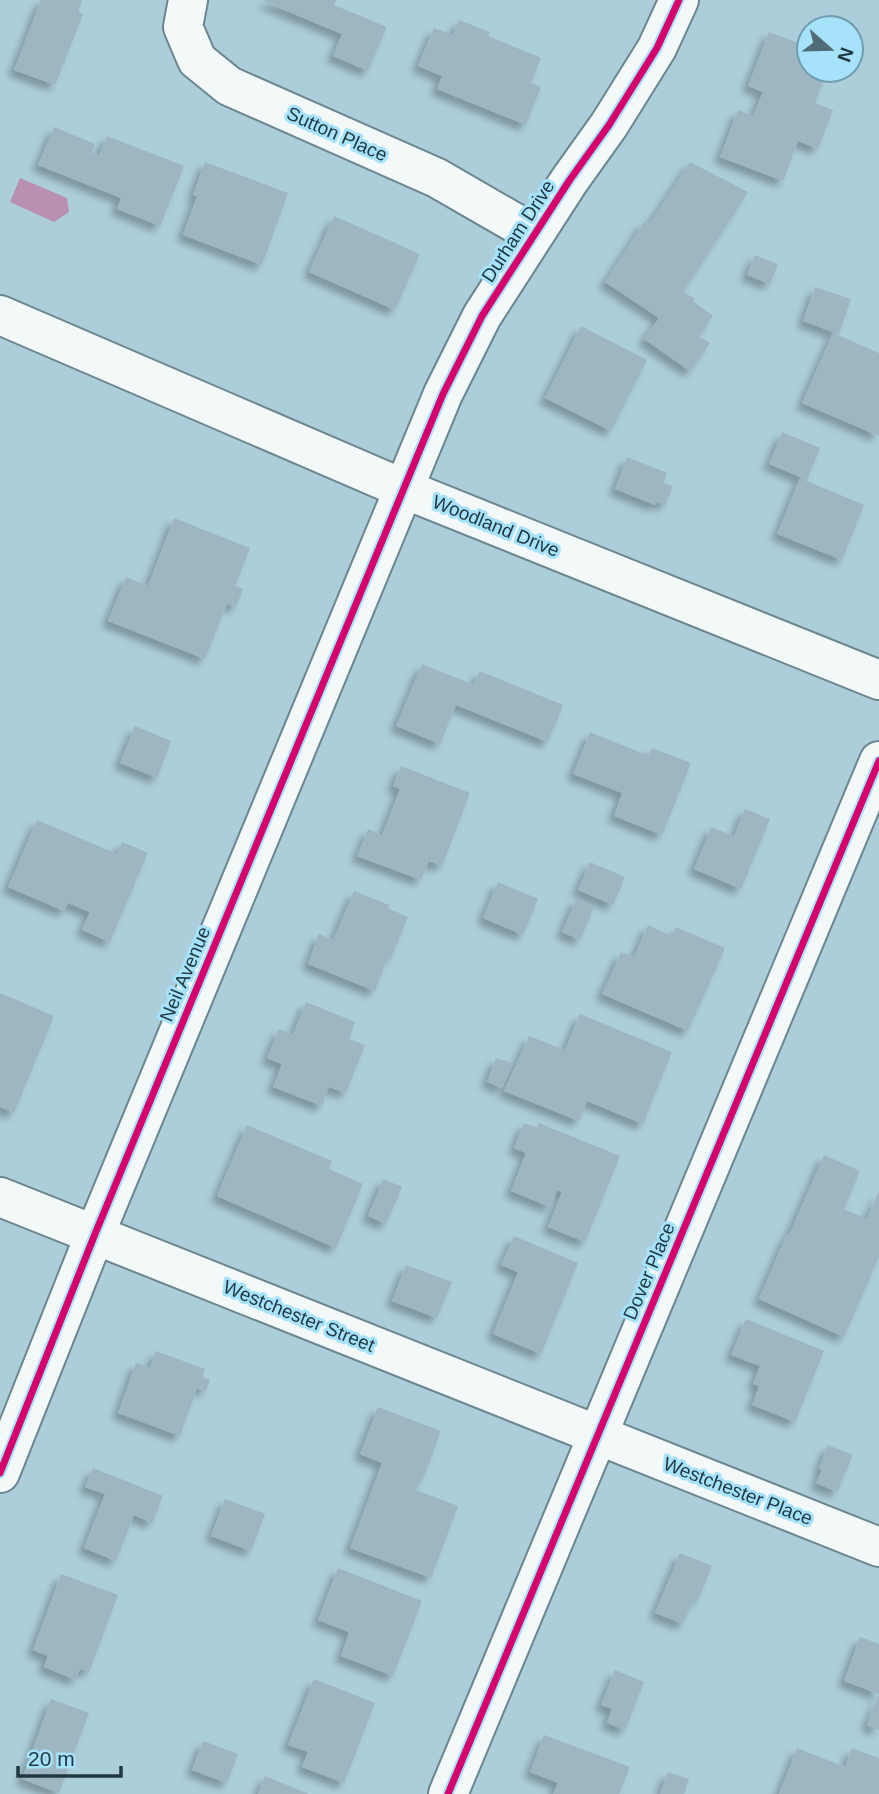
<svg xmlns="http://www.w3.org/2000/svg" width="879" height="1794" viewBox="0 0 879 1794" font-family="Arial,sans-serif">
  <style>
    .water { fill: #b990b1 }
    .building { fill: #9db6c1; filter: url(#shadow) }
    .lines { fill: none; stroke-linecap: round; stroke-linejoin: round }
    .minor-casing { stroke: #6b868f; stroke-width: 42 }
    .secondary-casing { stroke: #6b868f; stroke-width: 42 }
    .minor { stroke: #f3f8f9; stroke-width: 38 }
    .secondary { stroke: #f3f8f9; stroke-width: 38 }
    .cycleway-casing { stroke: #a6e2fa; stroke-width: 11 }
    .cycleway { stroke: #d6006c; stroke-width: 7 }
    .labels { text-anchor: middle; dominant-baseline: central; stroke-width: 6; stroke-linejoin: round; paint-order: stroke }
    .street-label { font-size: 19px; fill: #1f3841; stroke: #a6e2fa }
  </style>
  <defs>
    <filter id="shadow"><feDropShadow dx="-6" dy="6" stdDeviation="3.5" flood-color="#0004"/></filter>
  </defs>
  <rect width="100%" height="100%" fill="#accdda"/>
  <path class="water" d="M20 178 67 198 69 212 54 222 10 202Z"/>
  <g class="building">
    <path d="M41 0H82L78 12 83 14 55 85 14 70Z"/>
    <path d="M265 0H336L334 5 387 27 368 71 333 56 342 34 265 2Z"/>
    <path d="M459 20 490 32 488 36 541 58 531 83 541 87 526 125 437 89 442 76 418 66 434 28 453 35Z"/>
    <path d="M769 32 809 47V61L807 67H809V70H816L826 74 815 103 833 110 818 149 798 141 783 181 720 157 738 110 753 116 763 92 748 86Z"/>
    <path d="M54 127 95 144 91 153 99 156 107 136 184 166 160 226 117 209 121 198 38 165Z"/>
    <path d="M205 162 288 193 262 265 183 235 197 196 193 195Z"/>
    <path d="M690 162 748 192 683 292 695 299 693 301 713 316 698 336 710 343 690 371 644 339 659 318 605 282 644 222 649 225Z"/>
    <path d="M334 216 420 254 395 310 309 272Z"/>
    <path d="M755 255 778 264 770 284 747 275Z"/>
    <path d="M815 287 851 299 839 334 803 321Z"/>
    <path d="M581 326 647 360 611 431 545 398Z"/>
    <path d="M833 333 879 353V436L802 403Z"/>
    <path d="M782 432 820 448 807 480 769 464Z"/>
    <path d="M627 457 667 473 663 483 673 486 665 505 657 502 655 505 615 489Z"/>
    <path d="M800 478 864 505 842 560 777 534Z"/>
    <path d="M174 518 250 548 235 586 243 589 236 607 227 604 205 659 108 621 126 577 148 586Z"/>
    <path d="M422 664 474 685 480 671 563 705 548 742 456 705 440 744 396 726Z"/>
    <path d="M135 726 171 741 157 778 120 763Z"/>
    <path d="M590 732 649 756 652 748 691 763 662 835 614 816 622 793 573 774Z"/>
    <path d="M401 766 470 793 442 866 429 861 421 880 357 856 368 829 382 835 400 789 393 786Z"/>
    <path d="M745 809 770 819 741 889 694 869 711 827 734 836Z"/>
    <path d="M37 820 117 854 122 842 148 853 110 942 82 930 90 912 68 903 64 911 8 887Z"/>
    <path d="M590 862 625 877 613 905 578 890Z"/>
    <path d="M498 882 538 899 523 935 483 918Z"/>
    <path d="M354 891 389 905 388 908 408 917 391 958 388 957 375 991 308 964 319 934 333 940Z"/>
    <path d="M576 899 594 907 580 940 562 932Z"/>
    <path d="M648 925 672 936 676 927 725 948 688 1031 602 994 621 952 634 957Z"/>
    <path d="M0 993 54 1016 14 1113 0 1107Z"/>
    <path d="M306 1002 355 1022 349 1039 365 1045 346 1093 329 1087 322 1106 273 1087 282 1064 267 1058 279 1029 293 1034Z"/>
    <path d="M580 1014 672 1052 643 1124 587 1101 579 1121 504 1091 529 1036 565 1050Z"/>
    <path d="M496 1058 512 1063 502 1088 487 1082Z"/>
    <path d="M524 1123 537 1128 539 1123 620 1156 585 1242 548 1227 562 1192 557 1190 550 1207 511 1191 526 1153 514 1148Z"/>
    <path d="M247 1125 332 1161 329 1169 363 1184 336 1248 217 1196Z"/>
    <path d="M824 1155 860 1171 844 1209 867 1219 879 1191V1257L844 1337 759 1299 787 1234 789 1235Z"/>
    <path d="M383 1179 402 1187 386 1224 368 1216Z"/>
    <path d="M514 1236 578 1263 541 1354 493 1334 518 1272 501 1265Z"/>
    <path d="M406 1265 452 1282 437 1318 392 1301Z"/>
    <path d="M746 1319 824 1351 795 1422 752 1405 759 1386 753 1384 760 1366 731 1355Z"/>
    <path d="M156 1351 205 1369 202 1377 210 1380 206 1391 197 1388 180 1436 118 1413 136 1363 150 1368Z"/>
    <path d="M378 1407 441 1431 423 1479H421L416 1490 458 1506 431 1578 350 1548 382 1463 360 1454Z"/>
    <path d="M828 1445 853 1455 837 1492 816 1483 822 1470 819 1469Z"/>
    <path d="M93 1468 163 1496 152 1523 134 1515 116 1561 84 1548 105 1494 85 1487Z"/>
    <path d="M225 1499 265 1514 251 1551 211 1536Z"/>
    <path d="M680 1553 712 1566 698 1600 694 1599 683 1624 655 1613Z"/>
    <path d="M338 1568 422 1601 393 1676 341 1656 349 1632 318 1620Z"/>
    <path d="M61 1574 118 1595 89 1672 80 1669 76 1680 44 1667 48 1656 33 1650Z"/>
    <path d="M860 1637 879 1644V1730L867 1725 879 1694 844 1681Z"/>
    <path d="M615 1670 644 1682 625 1730 607 1723 612 1709 601 1705Z"/>
    <path d="M314 1679 375 1703 344 1783 302 1767 308 1752 288 1745Z"/>
    <path d="M51 1699 89 1713 59 1793 22 1779Z"/>
    <path d="M544 1735 630 1767 619 1794H553L558 1783 530 1772Z"/>
    <path d="M203 1741 238 1754 227 1783 192 1770Z"/>
    <path d="M797 1748 845 1767 852 1748 879 1758V1794H779Z"/>
    <path d="M668 1772 689 1779 684 1794H660Z"/>
    <path d="M265 1776 309 1794H258Z"/>
  </g>
  <g class="lines">
    <defs>
      <g id="minor">
        <path d="M188 0 183 27 197 60 229 86 437 178 534 234"/>
        <path d="M0 1197 879 1547"/>
        <path d="M0 1473 95 1234 443 394 482 316 569 181 609 125 657 48 679 0"/>
        <path d="M448 1794 879 761"/>
      </g>
      <path id="secondary" d="M0 315 404 489 879 680"/>
    </defs>
    <use href="#minor" class="minor-casing"/>
    <use href="#secondary" class="secondary-casing"/>
    <use href="#minor" class="minor"/>
    <use href="#secondary" class="secondary"/>
    <defs>
      <g id="cycleway">
        <path d="M0 1473 95 1234 443 394 482 316 569 181 609 125 657 48 679 0"/>
        <path d="M448 1794 879 761"/>
      </g>
    </defs>
    <use href="#cycleway" class="cycleway-casing"/>
    <use href="#cycleway" class="cycleway"/>
  </g>
  <g class="labels">
    <g class="street-label">
      <text transform="translate(337 134) rotate(24)">Sutton Place</text>
      <text transform="translate(518 231) rotate(-57)">Durham Drive</text>
      <text transform="translate(496 526) rotate(22)">Woodland Drive</text>
      <text transform="translate(185 974) rotate(-67)">Neil Avenue</text>
      <text transform="translate(649 1271) rotate(-67)">Dover Place</text>
      <text transform="translate(299 1316) rotate(22)">Westchester Street</text>
      <text transform="translate(738 1491) rotate(21)">Westchester Place</text>
    </g>
  </g>
  <g transform="translate(830 49) rotate(110)"><circle r="33" fill="#a6e2fa" stroke="#709eb0" stroke-width="2"/>
  <path d="M0-5L12 26L0 18L-12 26Z" fill="#506c77"/>
  <text y="-10" font-size="19" font-weight="bold" text-anchor="middle" fill="#1f3841">N</text>
  </g>
  <path d="M18 1766v10h103v-10" fill="none" stroke="#1f3841" stroke-width="3.5"/>
  <text x="28" y="1766" font-size="21" fill="#1f3841" stroke="#a6e2fa" stroke-width="5" paint-order="stroke">20 m</text>
</svg>
